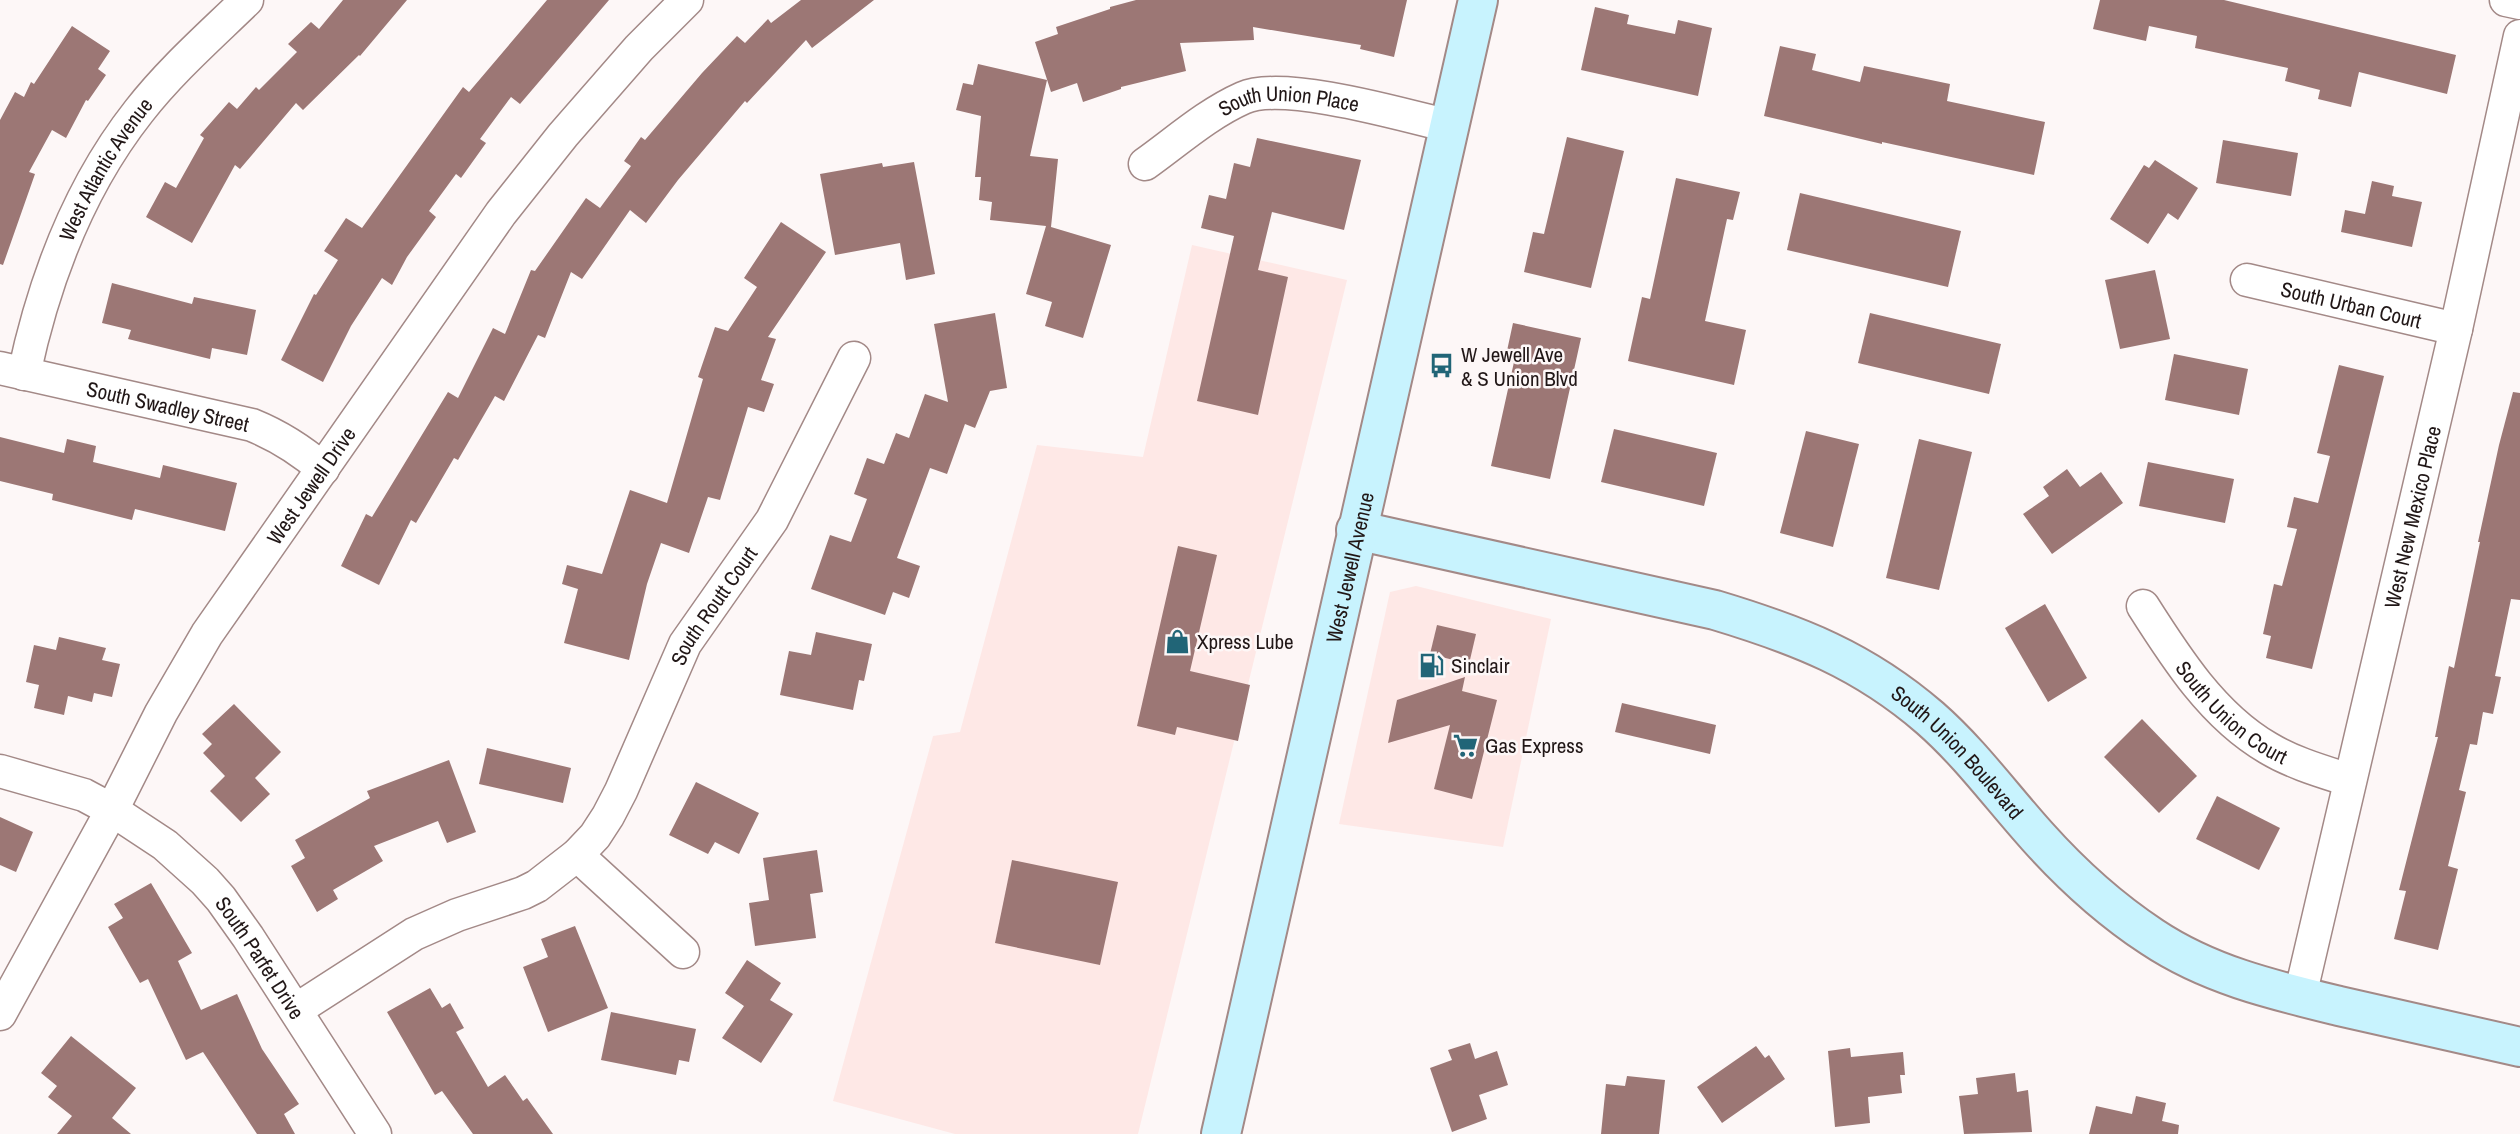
<svg xmlns="http://www.w3.org/2000/svg" width="2520" height="1134" viewBox="0 0 2520 1134" font-family="'Archivo Narrow',sans-serif">
  <style>
    .built { fill: #fee8e6 }
    .building { fill: #9c7775 }
    .lines { fill: none; stroke-linecap: round; stroke-linejoin: round }
    .minor-casing { stroke: #a38987; stroke-width: 35 }
    .secondary-casing { stroke: #a38987; stroke-width: 42 }
    .minor { stroke: #fff; stroke-width: 32 }
    .secondary { stroke: #c8f3fe; stroke-width: 38 }
    .labels { text-anchor: middle; dominant-baseline: central; stroke-width: 5; stroke-linejoin: round; paint-order: stroke }
    .street-label { font-size: 21px; fill: #211717; stroke: #fdf7f7 }
    .poi-label { font-size: 21px; fill: #211717; stroke: #fdf7f7; text-anchor: start }
  </style>
  <rect width="100%" height="100%" fill="#fdf7f7"/>
  <g class="built">
    <path d="M1192 245 1347 280 1138 1134H955L833 1101 933 736 960 732 1037 445 1143 457Z"/>
    <path d="M1416 586 1551 619 1503 847 1339 824 1390 592Z"/>
  </g>
  <g class="building">
    <path d="M343 0H407L360 56 359 55 303 110 296 103 240 169 235 165 192 243 146 217 165 182 176 188 204 138 200 135 229 102 237 109 256 87 259 90 297 52 288 44 311 22 319 29Z"/>
    <path d="M547 0H609L520 104 511 97 480 139 486 143 461 178 456 174 429 211 436 217 407 257 392 285 382 278 351 326 323 382 281 360 314 294 316 295 338 260 324 251 346 218 362 228 463 87 469 92Z"/>
    <path d="M801 0H874L812 48 806 40 747 103 745 101 678 180 646 223 630 210 582 279 571 272 545 338 538 335 504 401 495 396 458 460 454 458 416 523 411 520 379 585 341 566 366 514 372 517 448 392 458 398 493 328 505 334 531 270 535 271 586 198 600 208 631 166 624 161 641 137 645 140 702 73 737 36 745 43 768 19 771 23Z"/>
    <path d="M1136 0H1407L1394 57 1360 49 1361 45 1253 27 1254 40 1180 43 1186 71 1121 87V89L1083 102 1077 83 1051 92 1035 42 1058 34 1056 27 1110 9V7Z"/>
    <path d="M2100 0H2224L2456 55 2447 94 2359 72 2351 107 2318 99 2320 90 2285 81 2288 68 2195 48 2197 36 2149 26 2146 41 2093 29Z"/>
    <path d="M1595 7 1629 15 1627 24 1675 34 1678 20 1712 28 1698 96 1581 70Z"/>
    <path d="M72 26 110 51 98 69 106 75 88 101 86 100 66 138 52 130 29 172 35 174 3 265 0 264V120L15 92 24 97 31 82 34 84Z"/>
    <path d="M1780 46 1816 54 1812 70 1860 82 1864 66 1950 84 1947 101 2045 122 2034 175 1882 142V144L1764 116Z"/>
    <path d="M978 64 1047 80 1030 156 1058 159 1051 227 1111 245 1083 338 1045 326 1052 302 1026 294 1046 226 990 220 992 202 979 200 981 177H975L981 116 956 110 963 83 973 85Z"/>
    <path d="M1567 137 1624 151 1591 288 1524 272 1533 232 1544 234Z"/>
    <path d="M1257 138 1361 160 1344 230 1272 212 1258 270 1288 277 1258 415 1197 401 1234 236 1201 228 1209 195 1226 199 1234 163 1250 167Z"/>
    <path d="M2223 140 2298 153 2291 196 2216 183Z"/>
    <path d="M2155 160 2198 188 2178 220 2168 213 2148 244 2110 219 2144 165 2149 168Z"/>
    <path d="M914 162 935 274 906 280 900 243 835 255 820 174 882 163 883 167Z"/>
    <path d="M1676 178 1740 192 1733 220 1727 219 1705 321 1746 330 1734 385 1628 361 1642 297 1650 299Z"/>
    <path d="M2372 181 2394 186 2392 196 2422 202 2412 247 2341 232 2345 210 2365 214Z"/>
    <path d="M1800 193 1961 231 1948 287 1787 250Z"/>
    <path d="M781 222 826 252 768 337 776 339 761 380 774 384 764 412 748 407 720 500 708 497 689 553 661 543 647 584 629 660 564 643 578 589 562 584 567 565 602 574 630 490 667 503 703 379 698 377 715 327 728 331 757 287 744 278Z"/>
    <path d="M2155 270 2170 339 2120 349 2105 280Z"/>
    <path d="M112 283 192 304 194 297 256 310 247 355 212 348 210 359 128 339 131 330 102 323Z"/>
    <path d="M995 313 1007 388 990 391 975 428 965 424 947 474 930 468 897 558 920 566 909 598 893 592 885 615 811 589 830 535 851 542 867 499 854 494 867 458 884 464 896 433 909 438 925 394 948 402 934 324Z"/>
    <path d="M1870 313 2001 344 1989 394 1858 363Z"/>
    <path d="M1513 323 1581 338 1550 479 1491 466 1514 362 1505 360Z"/>
    <path d="M2174 354 2248 369 2239 415 2165 400Z"/>
    <path d="M2339 365 2384 376 2312 669 2266 658 2271 636 2263 634 2274 584 2282 586 2297 529 2287 527 2294 497 2318 503 2330 456 2317 453Z"/>
    <path d="M2513 392 2520 393V600L2511 599 2495 676 2501 677 2493 714 2483 712 2477 745 2470 744 2459 790 2466 792 2448 866 2458 869 2438 950 2394 939 2406 891 2399 890 2438 737H2435L2449 666 2454 668 2480 542H2478L2499 445Z"/>
    <path d="M1614 429 1717 453 1704 506 1601 482Z"/>
    <path d="M1806 431 1859 444 1833 547 1780 533Z"/>
    <path d="M0 437 64 453 67 439 96 446 93 462 160 478 163 465 237 483 225 531 135 509 132 520 52 500 53 494 0 481Z"/>
    <path d="M1919 439 1972 452 1939 590 1886 578Z"/>
    <path d="M2148 462 2234 479 2225 523 2139 506Z"/>
    <path d="M2067 469 2080 487 2101 472 2123 503 2052 554 2023 514 2049 496 2043 487Z"/>
    <path d="M1178 546 1217 555 1190 671 1250 685 1238 741 1177 727 1175 735 1137 726Z"/>
    <path d="M2045 604 2087 678 2048 702 2005 628Z"/>
    <path d="M1437 625 1476 634 1469 664 1430 654Z"/>
    <path d="M816 632 872 644 864 681 859 680 853 710 780 695 789 651 811 655Z"/>
    <path d="M59 637 106 648 102 660 120 664 112 697 94 693 92 702 68 696 64 715 34 708 39 685 26 682 34 645 56 650Z"/>
    <path d="M1465 677 1462 691 1497 700 1472 799 1434 789 1450 725 1388 743 1397 700Z"/>
    <path d="M1622 703 1716 725 1710 754 1615 732Z"/>
    <path d="M234 704 281 752 255 778 270 794 241 822 210 791 225 776 203 753 212 744 202 734Z"/>
    <path d="M2142 719 2197 776 2159 813 2104 757Z"/>
    <path d="M487 748 571 768 563 803 479 784Z"/>
    <path d="M449 760 476 832 447 843 438 821 374 846 383 861 333 890 338 899 317 912 291 866 305 858 295 840 370 798 367 791Z"/>
    <path d="M696 782 759 813 739 854 715 842 708 854 669 835Z"/>
    <path d="M2217 796 2280 828 2259 870 2196 839Z"/>
    <path d="M0 817 33 832 16 872 0 865Z"/>
    <path d="M817 850 823 892 810 894 816 938 755 946 749 903 769 900 763 858Z"/>
    <path d="M1012 860 1118 882 1100 965 995 943Z"/>
    <path d="M151 883 192 953 178 961 201 1010 237 994 262 1049 299 1104 284 1114 295 1134H257L203 1052 186 1060 148 979 140 983 108 927 123 918 114 904Z"/>
    <path d="M575 926 608 1008 548 1032 523 967 548 957 541 939Z"/>
    <path d="M747 960 781 983 770 1000 793 1014 761 1063 722 1038 744 1006 725 993Z"/>
    <path d="M430 988 442 1008 450 1003 464 1028 456 1032 488 1087 505 1075 523 1101 527 1098 553 1134H473L442 1091 435 1095 387 1012Z"/>
    <path d="M611 1012 696 1029 689 1062 679 1060 676 1075 601 1060Z"/>
    <path d="M71 1036 136 1088 112 1118 131 1134H57L72 1116 48 1097 57 1086 41 1073Z"/>
    <path d="M1470 1043 1475 1059 1497 1051 1508 1085 1479 1095 1487 1119 1452 1132 1430 1068 1452 1060 1448 1050Z"/>
    <path d="M1756 1046 1765 1058 1769 1055 1785 1079 1722 1123 1697 1087Z"/>
    <path d="M1850 1048 1851 1057 1903 1052 1905 1075H1900L1902 1093 1868 1097 1870 1123 1835 1127 1828 1051Z"/>
    <path d="M2015 1073 2017 1092 2028 1090 2032 1132 1964 1134 1959 1096 1978 1094 1976 1078Z"/>
    <path d="M1627 1076 1665 1080 1659 1134H1601L1606 1084 1625 1086Z"/>
    <path d="M2136 1096 2166 1103 2162 1121 2179 1125 2178 1134H2089L2096 1106 2132 1114Z"/>
  </g>
  <g class="lines">
    <defs>
      <g id="minor">
        <path d="M2506 0 2520 3"/>
        <path id="s1" d="M1145 164C1176 142 1207 114 1243 98 1283 80 1404 115 1449 126"/>
        <path id="s2" d="M2247 280 2456 329"/>
        <path id="s3" d="M0 368 252 425C279 436 301 450 323 469"/>
        <path id="s4" d="M24 374C44 280 79 187 139 111 171 70 210 36 247 0"/>
        <path id="s5" d="M2143 606C2176 658 2213 716 2268 748 2293 763 2321 771 2349 780"/>
        <path id="s6" d="M0 771 84 795 112 810 165 845 205 881 221 899 248 937 375 1134"/>
        <path d="M577 855 683 952"/>
        <path id="s7" d="M2300 996 2456 329 2520 36"/>
        <path id="s8" d="M296 1010 414 934 457 915 523 893 537 886 577 855 595 836 608 816 621 791 685 644 772 520 854 358"/>
        <path id="s9" d="M0 1014 112 810 161 713 207 634 501 213 563 135 639 48 687 0"/>
      </g>
      <g id="secondary">
        <path id="s10" d="M1356 530 1715 610C1798 635 1863 660 1930 718 1970 753 2001 796 2037 836 2071 874 2108 908 2152 937 2209 975 2273 990 2339 1006 2399 1020 2460 1033 2520 1047"/>
        <path id="s11" d="M1221 1134 1478 0"/>
      </g>
    </defs>
    <use href="#minor" class="minor-casing"/>
    <use href="#secondary" class="secondary-casing"/>
    <use href="#minor" class="minor"/>
    <use href="#secondary" class="secondary"/>
  </g>
  <defs>
    <symbol id="bus-bare" viewBox="-9 -9 18 18"><path d="M-5-6H5V4H4V6H2V4H-2V6H-4V4H-5ZM-3.5-4V0h7V-4ZM-3.5 1.2v1.5H-2V1.2ZM2 1.2v1.5H3.5V1.2Z" fill="#216577" stroke="#fdf7f7" stroke-width="2.5" paint-order="stroke"/></symbol>
    <symbol id="shop-bare" viewBox="-9 -9 18 18"><path d="M-5-2.5h2.3a2.7 3.5 0 0 1 5.4 0H5L5.5 6h-11ZM-1.5-2.5h3a1.5 2.3 0 0 0-3 0Z" fill="#216577" stroke="#fdf7f7" stroke-width="2.5" paint-order="stroke"/></symbol>
    <symbol id="fuel-bare" viewBox="-9 -9 18 18"><path d="M-5.5-6h7V0h2V4h1.3V-2.5L3-4.5l.8-.8L6-3V5H2.5V1h-1V6h-7ZM-4.2-4.7v3.2H.2V-4.7Z" fill="#216577" stroke="#fdf7f7" stroke-width="2.5" paint-order="stroke"/></symbol>
    <symbol id="supermarket-bare" viewBox="-9 -9 18 18"><path d="M-6-5.5h2.5l.6 2H6L4.5 2H-2.5L-4.4-4H-6ZM-1.5 3.2a1.3 1.3 0 1 0 .1 0ZM3 3.2a1.3 1.3 0 1 0 .1 0Z" fill="#216577" stroke="#fdf7f7" stroke-width="2.5" paint-order="stroke"/></symbol>
  </defs>
  <g fill-rule="evenodd">
    <use href="#bus-bare" x="1424" y="348" width="35" height="35"/>
    <use href="#shop-bare" x="1160" y="624" width="35" height="35"/>
    <use href="#fuel-bare" x="1414" y="648" width="35" height="35"/>
    <use href="#supermarket-bare" x="1448" y="728" width="35" height="35"/>
  </g>
  <g class="labels">
    <g class="street-label">
      <text stroke="none"><textPath href="#s1" startOffset="164">South Union Place</textPath></text>
      <text stroke="none"><textPath href="#s4" startOffset="222">West Atlantic Avenue</textPath></text>
      <text stroke="none"><textPath href="#s2" startOffset="107">South Urban Court</textPath></text>
      <text stroke="none"><textPath href="#s3" startOffset="172">South Swadley Street</textPath></text>
      <text stroke="none"><textPath href="#s9" startOffset="614">West Jewell Drive</textPath></text>
      <text stroke="none"><textPath href="#s7" startOffset="492">West New Mexico Place</textPath></text>
      <text stroke="none"><textPath href="#s11" startOffset="581">West Jewell Avenue</textPath></text>
      <text stroke="none"><textPath href="#s8" startOffset="609">South Routt Court</textPath></text>
      <text stroke="none"><textPath href="#s5" startOffset="140">South Union Court</textPath></text>
      <text stroke="none"><textPath href="#s10" startOffset="654">South Union Boulevard</textPath></text>
      <text stroke="none"><textPath href="#s6" startOffset="331">South Parfet Drive</textPath></text>
    </g>
    <g class="poi-label">
      <text x="1461" y="354">W Jewell Ave<tspan x="1461" dy="24">&amp; S Union Blvd</tspan></text>
      <text x="1197" y="641">Xpress Lube</text>
      <text x="1451" y="665">Sinclair</text>
      <text x="1485" y="745">Gas Express</text>
    </g>
  </g>
</svg>
